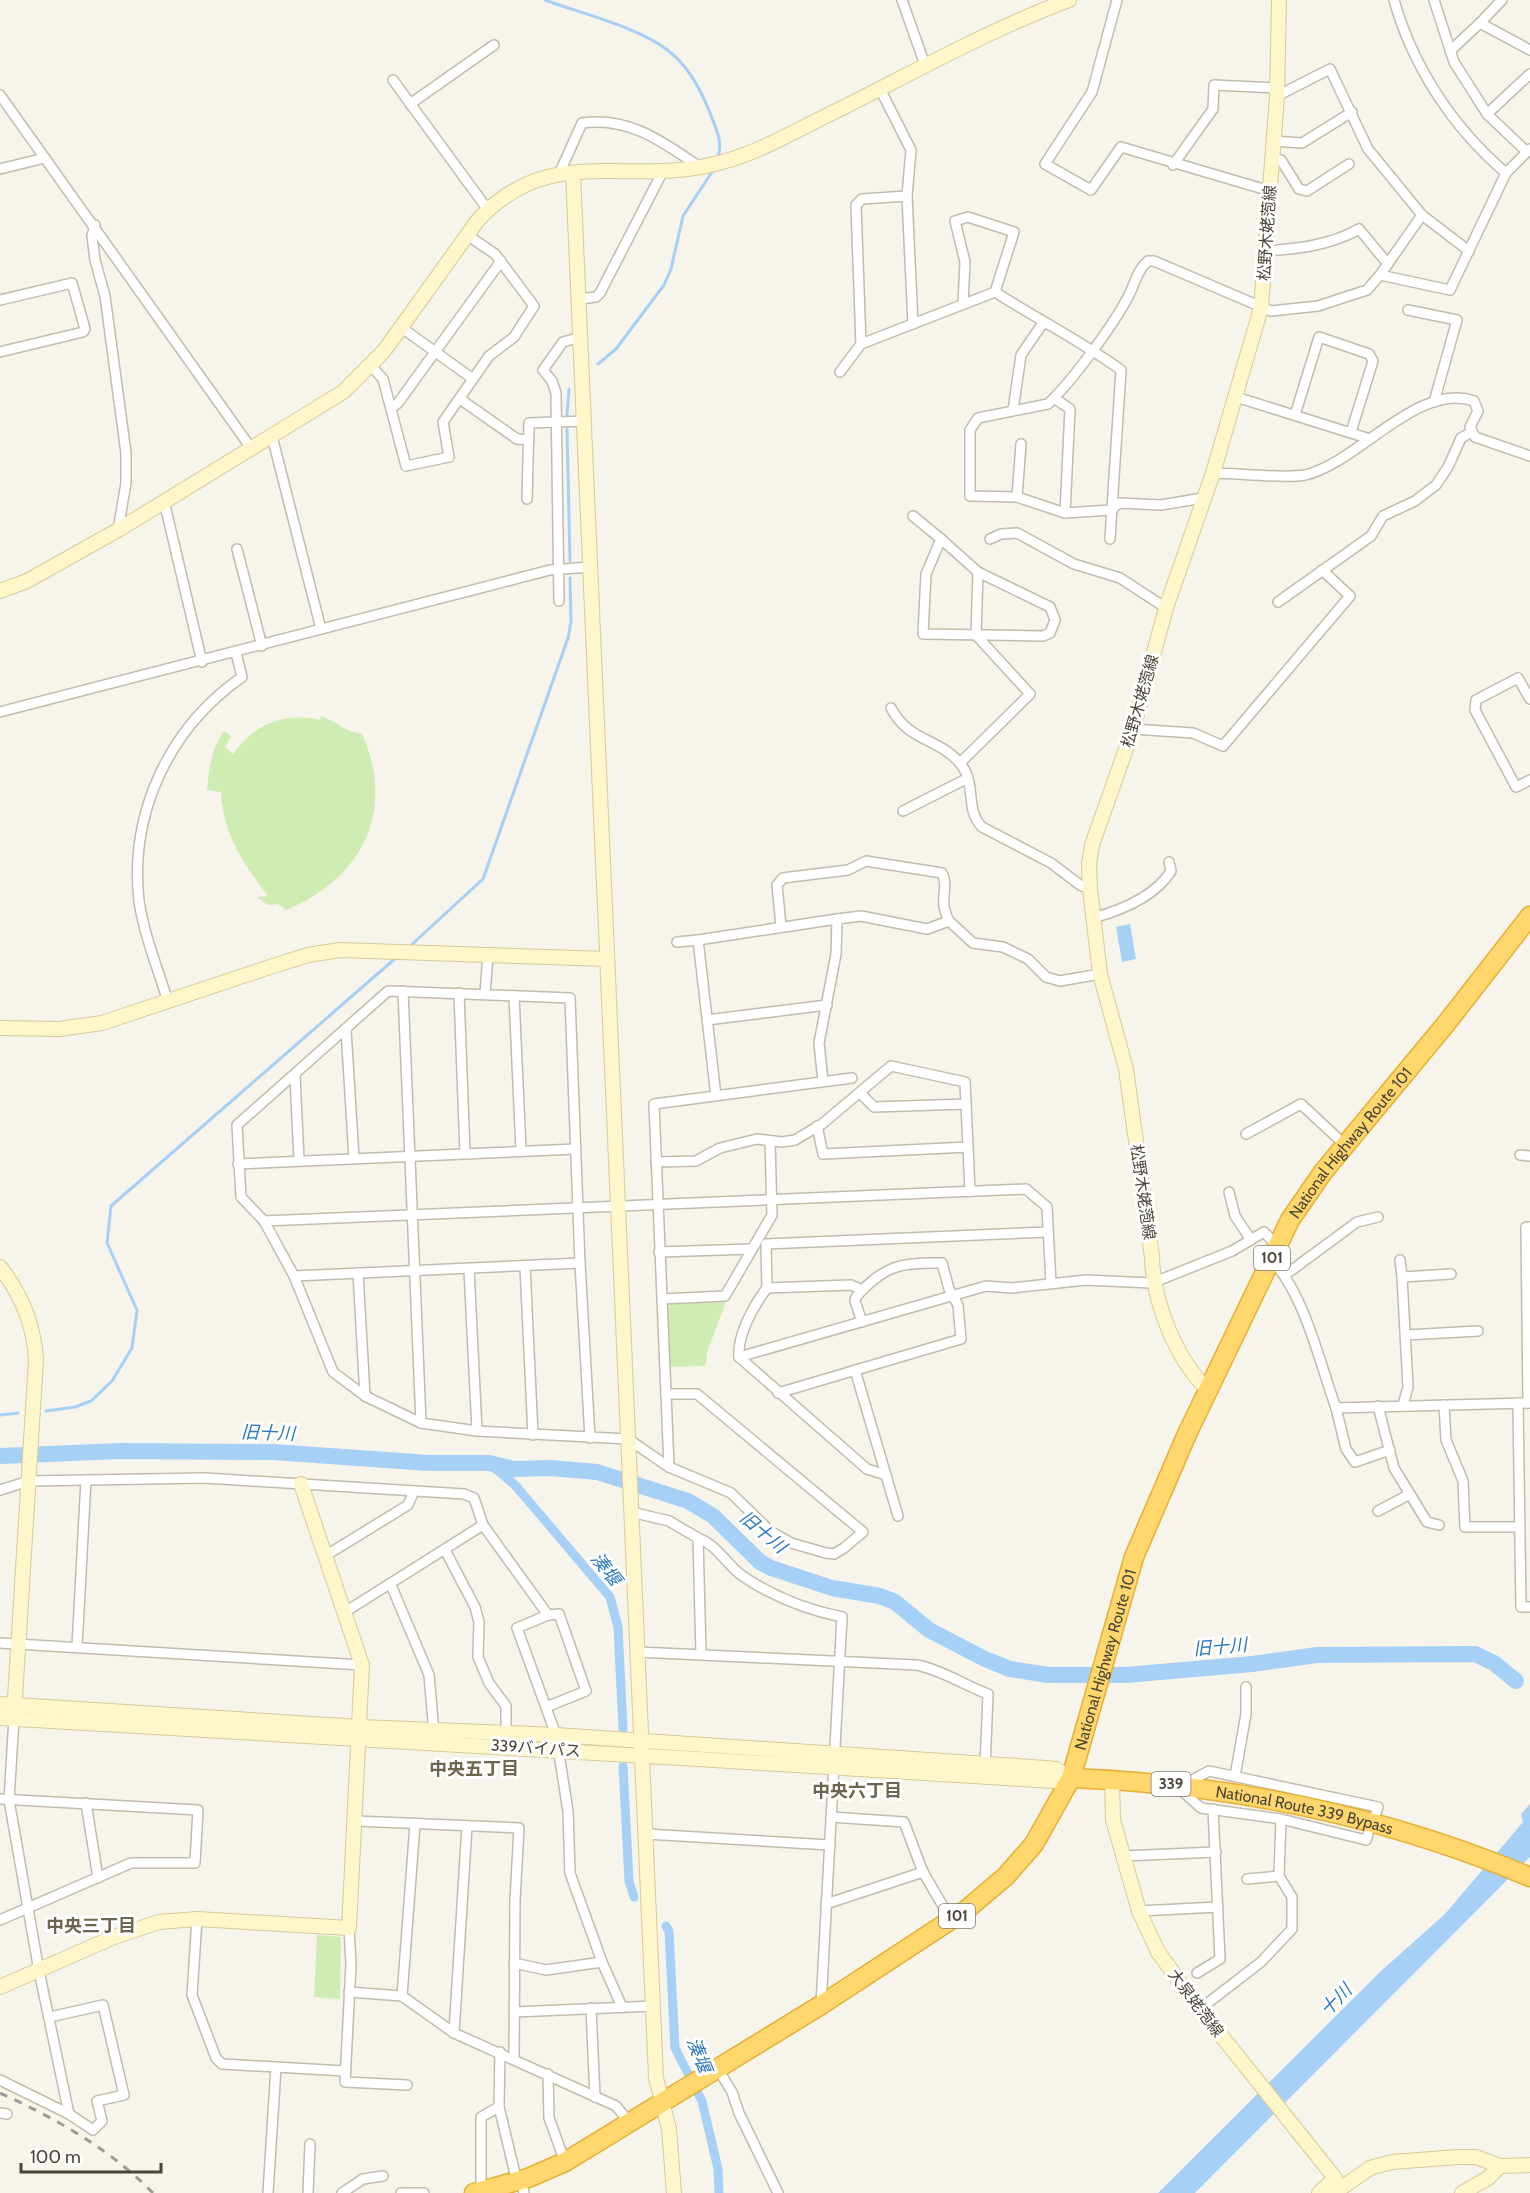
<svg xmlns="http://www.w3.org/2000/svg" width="1530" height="2193" viewBox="0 0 1530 2193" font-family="Cabin,'Noto Sans JP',sans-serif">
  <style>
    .green { fill: #cfecb3 }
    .water { fill: #a6d0f5 }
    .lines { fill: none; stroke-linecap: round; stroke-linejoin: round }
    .stream { stroke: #a6d0f5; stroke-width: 3 }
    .canal { stroke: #a6d0f5; stroke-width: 9 }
    .river { stroke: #a6d0f5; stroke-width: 16 }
    .street-casing { stroke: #c3bcad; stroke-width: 12 }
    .secondary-casing { stroke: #d8cb99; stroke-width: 16 }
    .highway-casing { stroke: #e6b035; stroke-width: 21 }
    .street { stroke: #fff; stroke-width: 9 }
    .secondary { stroke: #fff6cc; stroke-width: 14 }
    .highway { stroke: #ffd76d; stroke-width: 18 }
    .rail { stroke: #9a9a9a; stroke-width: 3; stroke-dasharray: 8 8; stroke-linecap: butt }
    .labels { text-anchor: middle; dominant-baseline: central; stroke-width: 6; stroke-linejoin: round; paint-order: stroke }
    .shield { fill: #fff; stroke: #817d74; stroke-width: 1.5 }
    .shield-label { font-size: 15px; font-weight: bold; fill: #4b4538 }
    .street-label { font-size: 16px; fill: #4b4538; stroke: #fff }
    .water-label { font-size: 18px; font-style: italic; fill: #2a77bf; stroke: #fff }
    .neighbourhood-label { font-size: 18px; font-weight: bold; fill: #6f644f; stroke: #fff }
  </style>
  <rect width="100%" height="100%" fill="#f6f4eb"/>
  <g class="green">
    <path d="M321 716C336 721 345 732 362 734 397 811 361 880 286 910L278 904 268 905 257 897 268 896C243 863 223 834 221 792L207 790C209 768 211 750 224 731L231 736 225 747 233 754C254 724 284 712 320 720Z"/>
    <path d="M726 1302 707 1352 706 1363 704 1366 669 1367 668 1308 670 1304Z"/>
    <path d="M317 1935 341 1937 340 1999 314 1997Z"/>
  </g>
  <g class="water">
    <path d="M1130 924 1136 959 1122 962 1116 927Z"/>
    <path d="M1530 1804V1857L1195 2193H1158L1380 1972 1445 1914 1523 1822 1521 1814Z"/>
  </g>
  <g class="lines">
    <g class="stream">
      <path d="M545 0C580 13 637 27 666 49 686 63 701 90 710 113 716 129 723 141 718 157"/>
      <path d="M598 364 616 349 664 285 671 269 683 216 714 169"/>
      <path d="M567 415 569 389"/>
      <path d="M567 429 570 561"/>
      <path d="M408 948 483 879 568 638 571 621 570 578"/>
      <path d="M46 1411 75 1407 91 1401 112 1381 132 1348 137 1310 107 1243 111 1206 398 956"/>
      <path d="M0 1415 18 1413"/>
    </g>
    <g class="canal">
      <path d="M489 1463 515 1485 610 1597 618 1627 623 1729"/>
      <path d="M623 1766 629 1881 634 1897"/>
      <path d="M666 1926 669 1931 675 2048 702 2101 718 2169 719 2193"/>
    </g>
    <path class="river" d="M0 1456 120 1451 273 1452 429 1463H489L514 1469 550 1468 597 1472 688 1501 713 1516 760 1562 771 1568 832 1588 880 1596 895 1602 929 1630 985 1659 1010 1669 1048 1675H1126L1252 1664 1317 1655 1475 1654 1494 1663 1516 1681"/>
    <defs>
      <g id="street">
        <path d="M902 0 925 65"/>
        <path d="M1117 0 1092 92 1045 164 1091 190 1121 147 1270 191"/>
        <path d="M1394 0C1413 67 1453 128 1506 173"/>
        <path d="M1434 0 1454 62 1487 114 1527 152"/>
        <path d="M1502 0 1480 23 1530 50"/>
        <path d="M1450 51 1480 23"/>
        <path d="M393 80 488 210"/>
        <path d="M880 89 911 150 907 196"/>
        <path d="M0 95 251 448"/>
        <path d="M1277 96 1330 69 1368 149 1422 215 1469 251"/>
        <path d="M410 104 494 45"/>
        <path d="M1487 114 1530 74"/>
        <path d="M1273 141 1302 143 1352 112"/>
        <path d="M1272 159 1281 160 1299 189 1307 191 1349 164"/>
        <path d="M1173 165 1213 109 1214 85 1275 88"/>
        <path d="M0 169 45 158"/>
        <path d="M559 174 582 123C630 116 664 143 700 167"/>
        <path d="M95 225 92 236 95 260 105 296 126 453V483L118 530"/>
        <path d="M1265 251C1298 249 1331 245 1359 229L1388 264"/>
        <path d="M1380 275 1450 290 1506 173 1530 149"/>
        <path d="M995 292C1037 319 1081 341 1121 370L1110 539"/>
        <path d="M579 299 596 297 600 293 662 173"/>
        <path d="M0 300 72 283 85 329 83 332 0 352"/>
        <path d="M963 304 965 262 955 221 968 217 1014 232 995 292"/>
        <path d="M1408 310 1457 320 1434 402"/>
        <path d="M402 328 473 379"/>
        <path d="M861 344 856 205 862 199 907 196 913 324"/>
        <path d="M371 366 383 379 406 466 449 457 443 422 489 356 514 337 534 306 495 254 467 235"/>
        <path d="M840 372 861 344 995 292"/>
        <path d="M1236 397 1370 439"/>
        <path d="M1054 398 1070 409 1065 513"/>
        <path d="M460 399 517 439 529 440"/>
        <path d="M391 408 398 403 501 261"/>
        <path d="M1013 410 1021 355 1043 323"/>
        <path d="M1295 415 1319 337 1369 354 1373 361 1351 432"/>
        <path d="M272 436 321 629"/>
        <path d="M1213 473C1237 473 1284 479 1305 475 1358 463 1418 381 1474 401L1478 411 1470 427 1475 437 1530 456"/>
        <path d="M1017 497 1021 444"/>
        <path d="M1203 498 1161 505 1119 503 1111 510 1065 513 1017 497 970 496V430L978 418 1048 404C1073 380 1112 327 1128 297 1135 284 1137 270 1148 261H1154L1271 311 1318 306 1367 290 1380 275 1422 215"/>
        <path d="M527 499 529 423 584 421"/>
        <path d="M164 501 202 662"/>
        <path d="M913 516 941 539"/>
        <path d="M941 539 978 572 1050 607 1055 620 1050 633 1043 636 923 634 926 574Z"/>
        <path d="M990 539 1001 534 1017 533 1074 564 1120 578 1166 608"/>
        <path d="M237 549 262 646"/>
        <path d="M559 601 556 393 552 381 543 370 563 342 581 337"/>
        <path d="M1278 602 1371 536 1383 516 1415 501 1436 485 1448 467 1461 438 1472 432"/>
        <path d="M1530 699 1518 678 1476 700 1475 710 1516 787 1530 780"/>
        <path d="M891 708C909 743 942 738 962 766 976 784 965 810 982 827L1051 863 1080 885 1090 889"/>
        <path d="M0 712 550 570 590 567"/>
        <path d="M1133 729 1193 733 1223 746 1350 596 1322 570"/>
        <path d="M960 763 1030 694 976 635 978 572"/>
        <path d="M903 811 968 778"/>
        <path d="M1093 918C1122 910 1155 897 1171 871L1169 862"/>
        <path d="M837 919 861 916 927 929 949 921 973 943 1003 947 1028 959 1046 977 1060 981 1100 974"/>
        <path d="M781 926 777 885 783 878 848 870 866 861 942 873C950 890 937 897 949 921"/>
        <path d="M677 942 698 940"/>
        <path d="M403 991 421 1423"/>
        <path d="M459 993 465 1153"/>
        <path d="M485 994 488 954"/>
        <path d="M514 996 521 1150"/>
        <path d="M168 1002C158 969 144 935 139 901 129 812 170 727 242 677L236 653"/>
        <path d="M707 1020 827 1005"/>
        <path d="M346 1030 354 1158"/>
        <path d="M295 1076 299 1160"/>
        <path d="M860 1093 874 1107 966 1104"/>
        <path d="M716 1096 698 940 837 919 836 954 819 1043 823 1081"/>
        <path d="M817 1126 823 1154 968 1147"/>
        <path d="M1246 1134 1301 1104 1345 1145"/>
        <path d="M1520 1155 1530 1156"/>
        <path d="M656 1162 696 1161 720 1148 757 1139 782 1142 795 1140 822 1124 891 1066 965 1082 970 1191"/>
        <path d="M238 1164 575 1149"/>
        <path d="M1229 1192 1235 1216 1251 1240"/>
        <path d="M264 1221 1026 1189 1047 1207 1051 1283"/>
        <path d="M659 1252 751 1249"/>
        <path d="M1271 1259C1305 1295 1319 1361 1336 1408L1530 1403"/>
        <path d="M1400 1260 1402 1277"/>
        <path d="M525 1266 533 1435"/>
        <path d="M469 1269 477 1431"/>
        <path d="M358 1273 365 1396"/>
        <path d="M1285 1275 1357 1222 1378 1217"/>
        <path d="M294 1276 580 1263"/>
        <path d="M767 1288 766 1244 1048 1232"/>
        <path d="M862 1290 851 1285 767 1288C754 1305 737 1335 739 1357L867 1469 886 1475"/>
        <path d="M662 1299 725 1296 772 1215 770 1141"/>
        <path d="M1406 1335 1478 1331"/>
        <path d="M739 1357 986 1286 1012 1288 1086 1280 1152 1283 1232 1251 1264 1232 1278 1247"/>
        <path d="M855 1370 898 1516"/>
        <path d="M778 1393 961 1339 958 1305 949 1289 942 1263C902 1262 884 1265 856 1297L855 1301 862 1322"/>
        <path d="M1518 1403 1521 1607H1530"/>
        <path d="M1528 1403 1526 1227H1530"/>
        <path d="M1403 1405 1408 1387 1402 1277 1451 1274"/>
        <path d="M1444 1405 1446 1440 1463 1481 1465 1527H1519"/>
        <path d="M1378 1406 1394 1468 1427 1522 1439 1525"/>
        <path d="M1336 1408 1346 1449 1355 1462 1390 1450"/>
        <path d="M590 1438 580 1263 570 998 388 991 237 1125 241 1197 264 1221 294 1276 333 1372 365 1396 421 1423 477 1431 628 1439 669 1467 731 1493 770 1531 791 1543 826 1553 834 1554 844 1548 863 1532 697 1394H666"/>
        <path d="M669 1467 654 1104 852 1078"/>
        <path d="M0 1490 29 1481 205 1478 464 1494 474 1498 483 1525 548 1615"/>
        <path d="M1378 1511 1410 1494"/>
        <path d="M631 1512 669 1521 698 1538"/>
        <path d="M445 1550 475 1607 479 1622 478 1657 489 1683 506 1706V1733"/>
        <path d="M325 1556 408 1505 414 1491"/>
        <path d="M391 1585 429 1675 434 1733"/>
        <path d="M345 1612 483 1525"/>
        <path d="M0 1643 362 1665"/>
        <path d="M77 1647 86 1480"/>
        <path d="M638 1652 917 1665C942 1670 964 1685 988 1694L985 1767"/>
        <path d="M701 1654 698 1538C719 1546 726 1565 744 1577 774 1597 807 1610 842 1617L821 2005"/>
        <path d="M546 1707 586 1691 559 1614 548 1615 517 1628 556 1735 568 1811 570 1873 602 1962 622 2007"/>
        <path d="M14 1718 9 1800 39 1971 69 2114"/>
        <path d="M1235 1776 1246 1714V1687"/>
        <path d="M1183 1785 1209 1771 1378 1807 1376 1813"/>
        <path d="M1180 1789 1201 1808 1281 1819 1366 1840 1368 1834"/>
        <path d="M0 1799 198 1810 195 1863H131L0 1920"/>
        <path d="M86 1803 98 1878"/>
        <path d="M831 1817 904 1822 923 1872 951 1920"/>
        <path d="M356 1821 519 1828 515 1900 514 2058"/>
        <path d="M646 1834 830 1845"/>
        <path d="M1123 1856 1216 1852"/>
        <path d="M1247 1879 1279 1876"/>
        <path d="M826 1904 923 1872"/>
        <path d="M1139 1911 1218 1907"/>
        <path d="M197 1919 192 1995 216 2058 222 2064 345 2071"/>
        <path d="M349 1928 351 1964 345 2082 407 2085"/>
        <path d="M514 1963 546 1970 602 1962"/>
        <path d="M1197 1973 1220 1959 1213 1809"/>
        <path d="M349 1992 402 1996 454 2033 616 2106 630 2123"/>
        <path d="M402 1996 415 1824"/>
        <path d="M591 2008 595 2097"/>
        <path d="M1200 2009 1261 1962 1292 1929V1897L1279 1876 1281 1819"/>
        <path d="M515 2012 653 2006"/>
        <path d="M454 2033 467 1826"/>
        <path d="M500 2052 499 2107 517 2182"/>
        <path d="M718 2069 732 2092 739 2113 778 2193"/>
        <path d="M548 2074 549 2118 565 2162"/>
        <path d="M0 2080 69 2114 93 2130 102 2121 97 2101 124 2095 103 2005 50 2017"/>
        <path d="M0 2113 7 2114"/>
        <path d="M521 2180 524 2193"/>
        <path d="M481 2191V2117L499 2107"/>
        <path d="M268 2193 276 2067"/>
        <path d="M308 2193 310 2144"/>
        <path d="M342 2193 363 2179 383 2176"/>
        <path d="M401 2193H424"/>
      </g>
      <g id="secondary">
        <path d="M573 173 656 2078 669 2129 674 2193"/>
        <path d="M0 591 27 581 118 530 343 392 384 351 478 220C552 140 631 189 722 162 760 152 795 131 830 114 909 75 986 31 1069 0"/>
        <path d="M0 1028 59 1029 102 1023 273 966 308 955 340 950 607 959"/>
        <path d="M0 1267C22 1295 34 1324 36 1360L14 1714"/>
        <path d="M1209 1391C1176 1360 1153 1302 1152 1257L1126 1069 1100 974 1090 889 1089 864 1092 845 1133 729 1166 608 1213 473 1261 308 1277 96 1279 0"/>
        <path d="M0 1704 360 1727 556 1735 1046 1768 1056 1769 1071 1778"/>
        <path d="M0 1718C351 1736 702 1760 1053 1781L1071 1778"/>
        <path d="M1112 1779 1113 1820 1139 1911 1158 1952 1200 2009 1335 2178 1319 2193"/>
        <path d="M0 1987 114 1937 159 1922 197 1919 349 1928 362 1665 301 1484"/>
        <path d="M1334 2193 1370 2168 1392 2162 1458 2157H1476L1500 2166 1530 2165"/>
        <path d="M1462 2193 1488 2178 1500 2166"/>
      </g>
      <g id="highway">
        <path id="s1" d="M1071 1778C1229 1784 1385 1816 1530 1877"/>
        <path id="s2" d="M474 2193 528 2178 565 2162 821 2005 966 1910 1006 1876 1034 1844 1071 1778 1134 1557 1187 1434 1290 1220 1323 1172 1445 1025 1530 916"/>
      </g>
    </defs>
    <use href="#street" class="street-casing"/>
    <use href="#secondary" class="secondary-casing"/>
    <use href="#highway" class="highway-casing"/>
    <use href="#street" class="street"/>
    <use href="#secondary" class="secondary"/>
    <use href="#highway" class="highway"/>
    <path class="rail" d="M0 2093C55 2118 110 2149 153 2193"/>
  </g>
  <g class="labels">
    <g class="shield">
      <rect x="1254" y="1246" width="36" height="24" rx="4.5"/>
      <rect x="1151.5" y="1772" width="39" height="24" rx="4.5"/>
      <rect x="939" y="1904" width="36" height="24" rx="4.5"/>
    </g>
    <g class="shield-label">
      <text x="1272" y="1258">101</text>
      <text x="1171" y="1784">339</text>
      <text x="957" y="1916">101</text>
    </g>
    <g class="street-label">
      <text transform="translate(1267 233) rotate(-86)">松野木姥萢線</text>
      <text transform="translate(1140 701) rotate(-74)">松野木姥萢線</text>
      <text stroke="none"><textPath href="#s2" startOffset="1440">National Highway Route 101</textPath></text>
      <text transform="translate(1143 1192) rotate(82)">松野木姥萢線</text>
      <text stroke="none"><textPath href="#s2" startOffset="864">National Highway Route 101</textPath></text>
      <text transform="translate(536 1748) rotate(4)">339バイパス</text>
      <text stroke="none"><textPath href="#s1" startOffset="236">National Route 339 Bypass</textPath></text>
      <text transform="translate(1196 2003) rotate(53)">大泉姥萢線</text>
    </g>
    <g class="water-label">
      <text transform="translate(268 1433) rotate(2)">旧十川</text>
      <text transform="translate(763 1532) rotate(40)">旧十川</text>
      <text transform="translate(606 1569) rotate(51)">湊堰</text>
      <text transform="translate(1220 1647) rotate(-5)">旧十川</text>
      <text transform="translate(1336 2000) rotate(-46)">十川</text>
      <text transform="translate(699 2055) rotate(68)">湊堰</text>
    </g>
    <g class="neighbourhood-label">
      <text x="474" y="1769">中央五丁目</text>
      <text x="857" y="1791">中央六丁目</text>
      <text x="91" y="1926">中央三丁目</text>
    </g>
  </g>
  <path d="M21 2163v9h140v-9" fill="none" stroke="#4b4538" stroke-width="3"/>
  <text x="30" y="2163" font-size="18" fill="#4b4538" stroke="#ffffff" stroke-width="4.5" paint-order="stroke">100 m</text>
</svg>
